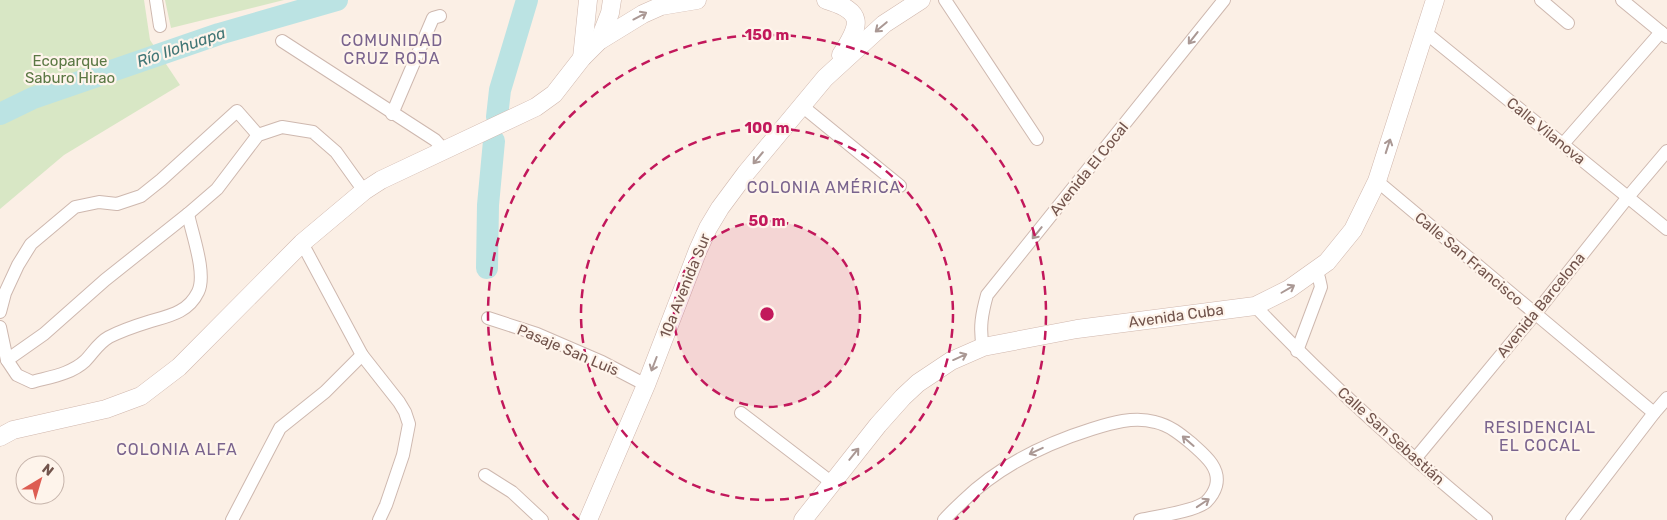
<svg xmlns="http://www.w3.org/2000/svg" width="1667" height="520" viewBox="0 0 1667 520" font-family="Rubik,sans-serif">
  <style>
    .green { fill: #d8e7c5 }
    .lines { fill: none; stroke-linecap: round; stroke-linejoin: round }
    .river { stroke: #bbe3e3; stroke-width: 22 }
    .street-casing { stroke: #ceb8af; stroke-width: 14 }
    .secondary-casing { stroke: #d0b7ad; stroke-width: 19 }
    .street { stroke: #fff; stroke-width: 12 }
    .secondary { stroke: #fff; stroke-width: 18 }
    .oneway { stroke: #aa9894 }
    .ring { fill: none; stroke: #c2185b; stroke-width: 2.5; stroke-dasharray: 9 6 }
    .labels { text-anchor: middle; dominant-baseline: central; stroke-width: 4.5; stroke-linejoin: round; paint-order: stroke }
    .park-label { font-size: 15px; fill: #5b7844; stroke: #fef4eb }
    .street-label { font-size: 15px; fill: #72544c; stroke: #fef4eb }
    .neighbourhood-label { font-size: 16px; letter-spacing: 1px; fill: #7a648e; stroke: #fef4eb }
    .water-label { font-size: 16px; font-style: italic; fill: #417676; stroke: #fef4eb }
    .centre { fill: #c2185b; stroke: #fef4eb; stroke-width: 2.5 }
    .ring-label { font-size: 15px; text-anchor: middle; font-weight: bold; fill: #c2185b; stroke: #fef4eb; stroke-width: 4.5; stroke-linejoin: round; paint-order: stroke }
  </style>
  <rect width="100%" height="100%" fill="#fbefe5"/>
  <g class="green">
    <path d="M0 0H144L150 40 180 85 64 155 0 209Z"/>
    <path d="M165 0H284L171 28Z"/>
  </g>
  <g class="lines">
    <g class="river">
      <path d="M0 114 33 98 219 34 337 0"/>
      <path d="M497 117 500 90 527 0"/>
      <path d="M487 268 488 205 494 141"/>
    </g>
    <defs>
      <g id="street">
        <path d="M156 0 160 26"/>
        <path d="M945 0 1037 139"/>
        <path d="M1541 0 1568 23"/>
        <path d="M1622 0 1667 37"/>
        <path d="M1426 33 1667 229"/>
        <path d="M282 41 435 140 444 150"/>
        <path d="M802 106 900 186"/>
        <path d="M392 114 433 18 440 16"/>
        <path d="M1563 144 1661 32"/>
        <path d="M1377 181 1654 413"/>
        <path d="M302 243 362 355 399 402 405 412 409 424 403 455 386 505 379 520"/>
        <path d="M1255 306C1327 382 1405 452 1486 519"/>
        <path d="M0 312 5 293 18 265 31 244 75 207 99 202 117 204 141 196 161 180 237 111 258 135"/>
        <path d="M488 318 537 334 602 362 646 385"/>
        <path d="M0 327 7 360 17 375 32 382C50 377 71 374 85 361 93 353 98 343 109 337 121 331 135 326 148 322 168 316 188 313 198 292 207 274 192 234 188 214"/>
        <path d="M983 347C979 328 982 313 987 295L1224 0"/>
        <path d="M1297 351 1321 287 1319 278 1314 271"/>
        <path d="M7 360 44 334 105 280 188 214 217 189 258 135 282 127 313 132 336 152 364 191"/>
        <path d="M741 413 831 482"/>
        <path d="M1415 459 1535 314 1628 197 1667 151"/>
        <path d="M485 475 512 492 542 520"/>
        <path d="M232 520 280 428 325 392 362 355"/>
        <path d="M944 520C950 513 957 507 963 501 999 466 1044 444 1092 429 1111 423 1134 416 1155 422 1169 425 1180 434 1191 443 1203 454 1221 467 1216 486 1214 493 1211 497 1206 502 1193 512 1157 516 1140 520"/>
        <path d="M1572 520 1654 413 1667 398"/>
      </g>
      <g id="secondary">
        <path d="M826 0C865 12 861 24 841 55"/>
        <path d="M599 41 610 13 612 0"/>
        <path d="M582 58 588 0"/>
        <path d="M0 437 13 430 106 409 141 396 179 367 302 243 364 191 381 180 536 107 554 94 582 58 599 41 643 14 661 6 697 0"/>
        <path d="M588 520 646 385 698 250 708 228 720 208 746 173 825 78 884 24 921 0"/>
        <path d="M803 520 878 425 903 397 918 383 951 361 983 347 1077 329 1255 306 1289 289 1327 262 1353 230 1377 181 1435 0"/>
      </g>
    </defs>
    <use href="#street" class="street-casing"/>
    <use href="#secondary" class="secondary-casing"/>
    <use href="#street" class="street"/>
    <use href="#secondary" class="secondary"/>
  </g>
  <defs><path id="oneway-shaft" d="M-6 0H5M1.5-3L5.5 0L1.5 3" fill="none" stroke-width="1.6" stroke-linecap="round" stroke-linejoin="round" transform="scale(1.25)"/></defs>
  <g class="oneway">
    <use href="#oneway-shaft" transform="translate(640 16) rotate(-28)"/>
    <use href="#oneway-shaft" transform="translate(881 27) rotate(140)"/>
    <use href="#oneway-shaft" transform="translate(1193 38) rotate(128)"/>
    <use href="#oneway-shaft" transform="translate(1388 146) rotate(-72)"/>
    <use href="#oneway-shaft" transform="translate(758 158) rotate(130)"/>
    <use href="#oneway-shaft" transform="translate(1037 233) rotate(129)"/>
    <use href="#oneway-shaft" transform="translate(1288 289) rotate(-30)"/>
    <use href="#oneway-shaft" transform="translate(960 357) rotate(-24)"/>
    <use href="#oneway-shaft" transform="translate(654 364) rotate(111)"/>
    <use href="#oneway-shaft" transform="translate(1188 441) rotate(-139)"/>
    <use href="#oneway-shaft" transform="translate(1036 451) rotate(155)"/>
    <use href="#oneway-shaft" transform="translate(854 454) rotate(-51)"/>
    <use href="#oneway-shaft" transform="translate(1203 503) rotate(-34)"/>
  </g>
  <circle cx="767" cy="314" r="93" fill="#c2185b" fill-opacity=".12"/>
  <g class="ring">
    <circle cx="767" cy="314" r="93"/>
    <circle cx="767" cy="314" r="186"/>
    <path d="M579 520A279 279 0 1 1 955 520"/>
  </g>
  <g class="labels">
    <g class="park-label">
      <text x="70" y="61">Ecoparque<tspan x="70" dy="17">Saburo Hirao</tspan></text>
    </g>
    <g class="street-label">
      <text transform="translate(1546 131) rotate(39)">Calle Vilanova</text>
      <text transform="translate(1089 169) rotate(-51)">Avenida El Cocal</text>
      <text transform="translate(1469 259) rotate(40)">Calle San Francisco</text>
      <text transform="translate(685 286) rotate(-68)">10a Avenida Sur</text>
      <text transform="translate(1541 305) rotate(-51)">Avenida Barcelona</text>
      <text transform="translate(1176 316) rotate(-8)">Avenida Cuba</text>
      <text transform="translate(568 350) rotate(23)">Pasaje San Luis</text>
      <text transform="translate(1391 436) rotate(42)">Calle San Sebastián</text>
    </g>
    <g class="neighbourhood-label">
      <text x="392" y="40">COMUNIDAD<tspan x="392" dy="18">CRUZ ROJA</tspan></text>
      <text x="824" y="187">COLONIA AMÉRICA</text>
      <text x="1540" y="427">RESIDENCIAL<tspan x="1540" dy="18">EL COCAL</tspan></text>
      <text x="177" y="449">COLONIA ALFA</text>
    </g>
    <g class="water-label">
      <text transform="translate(181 47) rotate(-19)">Río Ilohuapa</text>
    </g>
  </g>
  <circle cx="767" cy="314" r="8" class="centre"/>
  <g class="ring-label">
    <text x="767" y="40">150 m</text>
    <text x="767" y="133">100 m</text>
    <text x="767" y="226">50 m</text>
  </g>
  <g transform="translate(40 480) rotate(38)"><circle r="24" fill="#fef4eb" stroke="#c6b4ab"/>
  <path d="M0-4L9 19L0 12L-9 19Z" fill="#dd5d52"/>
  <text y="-8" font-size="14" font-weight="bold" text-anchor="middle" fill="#72544c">N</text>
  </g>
</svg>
